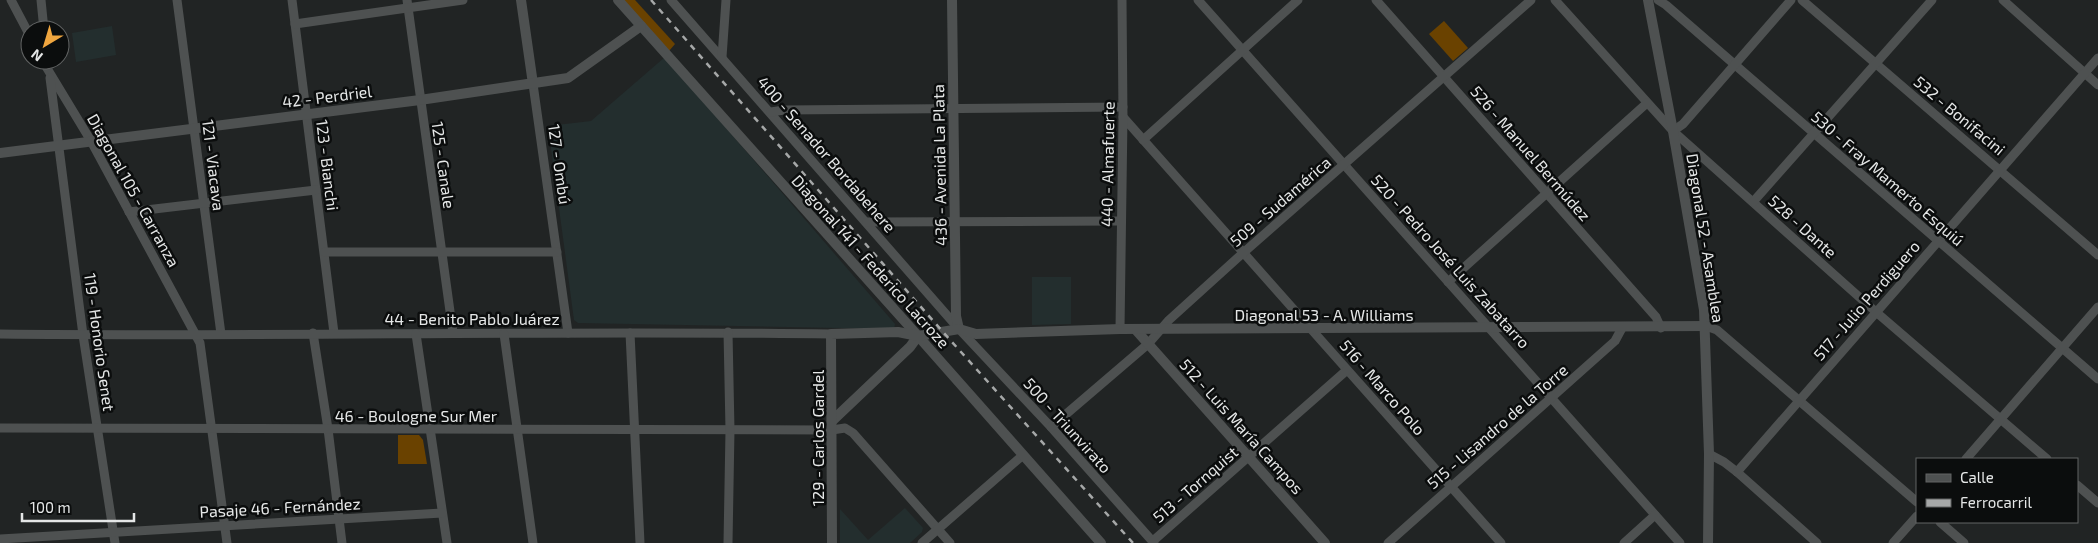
<svg xmlns="http://www.w3.org/2000/svg" width="2098" height="543" viewBox="0 0 2098 543" font-family="'Exo 2',sans-serif">
  <style>
    .built { fill: #232e2e }
    .green { fill: #6a4200 }
    .lines { fill: none; stroke-linecap: round; stroke-linejoin: round }
    .minor { stroke: #4e5151; stroke-width: 9 }
    .tertiary { stroke: #4e5151; stroke-width: 10 }
    .rail { stroke: #a6a8a8; stroke-width: 2.5; stroke-dasharray: 6 6; stroke-linecap: butt }
    .labels { text-anchor: middle; dominant-baseline: central; stroke-width: 5; stroke-linejoin: round; paint-order: stroke }
    .street-label { font-size: 16px; fill: #e5e7e7; stroke: #0b0d0d }
  </style>
  <rect width="100%" height="100%" fill="#212424"/>
  <g class="built">
    <path d="M112 26 116 55 76 62 72 33Z"/>
    <path d="M665 57 895 324 894 329 578 323 574 320 548 126 591 121Z"/>
    <path d="M1032 277H1071V324L1032 325Z"/>
    <path d="M905 508 923 528 922 532 910 543H840V509L868 540Z"/>
  </g>
  <g class="green">
    <path d="M623 0H635L675 44 669 51Z"/>
    <path d="M1444 21 1468 48 1453 61 1429 34Z"/>
    <path d="M398 435H419L423 440 427 464H398Z"/>
  </g>
  <g class="lines">
    <g class="minor">
      <path d="M11 0 30 36"/>
      <path d="M41 0 44 30"/>
      <path d="M177 0 221 334"/>
      <path d="M292 0 334 333"/>
      <path d="M407 0 453 333"/>
      <path d="M671 0 959 329 1051 427 1154 543"/>
      <path d="M1198 0 1680 543"/>
      <path d="M1376 0 1656 317 1661 328"/>
      <path d="M1555 0 1673 131 1876 312 2047 459"/>
      <path d="M1658 0 1666 5 2098 379"/>
      <path d="M1802 0 2098 255"/>
      <path d="M2003 0 2098 85"/>
      <path d="M295 24 463 0"/>
      <path d="M722 57 726 0"/>
      <path d="M42 60 91 141 200 343 227 543"/>
      <path d="M50 78 83 335 115 543"/>
      <path d="M533 84 568 333"/>
      <path d="M771 112 784 110 1123 107"/>
      <path d="M1123 117 1501 543"/>
      <path d="M1673 131 1683 124 1791 0"/>
      <path d="M1143 140 1298 0"/>
      <path d="M1753 202 1932 0"/>
      <path d="M129 212 316 190"/>
      <path d="M867 222 1121 221"/>
      <path d="M325 252H557"/>
      <path d="M1448 282 1647 103"/>
      <path d="M1706 326 1717 330 1917 502"/>
      <path d="M1120 329 1123 117 1122 0"/>
      <path d="M313 333 328 429 342 543"/>
      <path d="M630 333 640 543"/>
      <path d="M0 334C277 337 554 330 831 334"/>
      <path d="M416 334 447 543"/>
      <path d="M504 334 533 543"/>
      <path d="M1051 427 1148 344 1169 320 1243 253 1531 0"/>
      <path d="M0 428 832 430 845 428 853 433 950 543"/>
      <path d="M1709 454 1724 462 1737 472 1817 543"/>
      <path d="M1966 459 2098 307"/>
      <path d="M1737 472 2098 58"/>
      <path d="M2077 485 2098 503"/>
      <path d="M1940 522 1964 543"/>
      <path d="M0 539 442 513"/>
      <path d="M1153 541 1347 370"/>
      <path d="M728 543 730 430 728 332"/>
      <path d="M922 543 1023 455"/>
      <path d="M1388 543 1615 341 1622 328"/>
      <path d="M1624 543 1655 515"/>
      <path d="M1893 543 1917 516"/>
    </g>
    <g class="tertiary">
      <path d="M521 0 533 84"/>
      <path d="M618 0 918 336 1101 543"/>
      <path d="M952 0 956 316 959 329"/>
      <path d="M1648 0 1673 131 1704 310 1709 454 1708 543"/>
      <path d="M0 153 420 100 568 78 641 26"/>
      <path d="M1135 329 1325 543"/>
      <path d="M832 421 910 347 918 336"/>
      <path d="M832 543 831 334 898 332 918 336 959 329 976 334 1120 329 1706 326"/>
    </g>
    <path class="rail" d="M651 0 943 332 1133 543"/>
  </g>
  <g class="labels">
    <g class="street-label">
      <text transform="translate(327 96) rotate(-7)">42 - Perdriel</text>
      <text transform="translate(1960 115) rotate(40)">532 - Bonifacini</text>
      <text transform="translate(1531 153) rotate(49)">526 - Manuel Bermúdez</text>
      <text transform="translate(827 154) rotate(49)">400 - Senador Bordabehere</text>
      <text transform="translate(560 164) rotate(82)">127 - Ombú</text>
      <text transform="translate(1107 164) rotate(-89)">440 - Almafuerte</text>
      <text transform="translate(214 165) rotate(83)">121 - Viacava</text>
      <text transform="translate(328 165) rotate(83)">123 - Bianchi</text>
      <text transform="translate(444 165) rotate(82)">125 - Canale</text>
      <text transform="translate(939 165) rotate(-91)">436 - Avenida La Plata</text>
      <text transform="translate(1888 178) rotate(41)">530 - Fray Mamerto Esquiú</text>
      <text transform="translate(134 190) rotate(61)">Diagonal 105 - Carranza</text>
      <text transform="translate(1280 201) rotate(-41)">509 - Sudamérica</text>
      <text transform="translate(1803 226) rotate(42)">528 - Dante</text>
      <text transform="translate(1706 238) rotate(81)">Diagonal 52 - Asamblea</text>
      <text transform="translate(871 261) rotate(48)">Diagonal 141 - Federico Lacroze</text>
      <text transform="translate(1451 261) rotate(48)">520 - Pedro José Luis Zabatarro</text>
      <text transform="translate(1866 300) rotate(-49)">517 - Julio Perdiguero</text>
      <text x="1324" y="314">Diagonal 53 - A. Williams</text>
      <text x="472" y="318">44 - Benito Pablo Juárez</text>
      <text transform="translate(100 342) rotate(82)">119 - Honorio Senet</text>
      <text transform="translate(1383 387) rotate(49)">516 - Marco Polo</text>
      <text x="416" y="415">46 - Boulogne Sur Mer</text>
      <text transform="translate(1068 425) rotate(48)">500 - Triunvirato</text>
      <text transform="translate(1242 426) rotate(48)">512 - Luis María Campos</text>
      <text transform="translate(1497 426) rotate(-41)">515 - Lisandro de la Torre</text>
      <text transform="translate(817 438) rotate(-90)">129 - Carlos Gardel</text>
      <text transform="translate(1195 484) rotate(-41)">513 - Tornquist</text>
      <text transform="translate(280 507) rotate(-3)">Pasaje 46 - Fernández</text>
    </g>
  </g>
  <rect x="1916" y="458" width="162" height="65" fill="#0b0d0d" stroke="#626464"/>
  <rect x="1926" y="474" width="25" height="8" fill="#4e5151" stroke="#626464"/>
  <text x="1960" y="483" font-size="15" fill="#e5e7e7">Calle</text>
  <rect x="1926" y="499" width="25" height="8" fill="#a6a8a8" stroke="#626464"/>
  <text x="1960" y="508" font-size="15" fill="#e5e7e7">Ferrocarril</text>
  <g transform="translate(45 45) rotate(218)"><circle r="24" fill="#0b0d0d" stroke="#626464"/>
  <path d="M0-4L9 19L0 12L-9 19Z" fill="#f0a63f"/>
  <text y="-8" font-size="14" font-weight="bold" text-anchor="middle" fill="#e5e7e7">N</text>
  </g>
  <path d="M22 513v8h112v-8" fill="none" stroke="#e5e7e7" stroke-width="2.5"/>
  <text x="30" y="513" font-size="15" fill="#e5e7e7" stroke="#0b0d0d" stroke-width="4" paint-order="stroke">100 m</text>
</svg>
